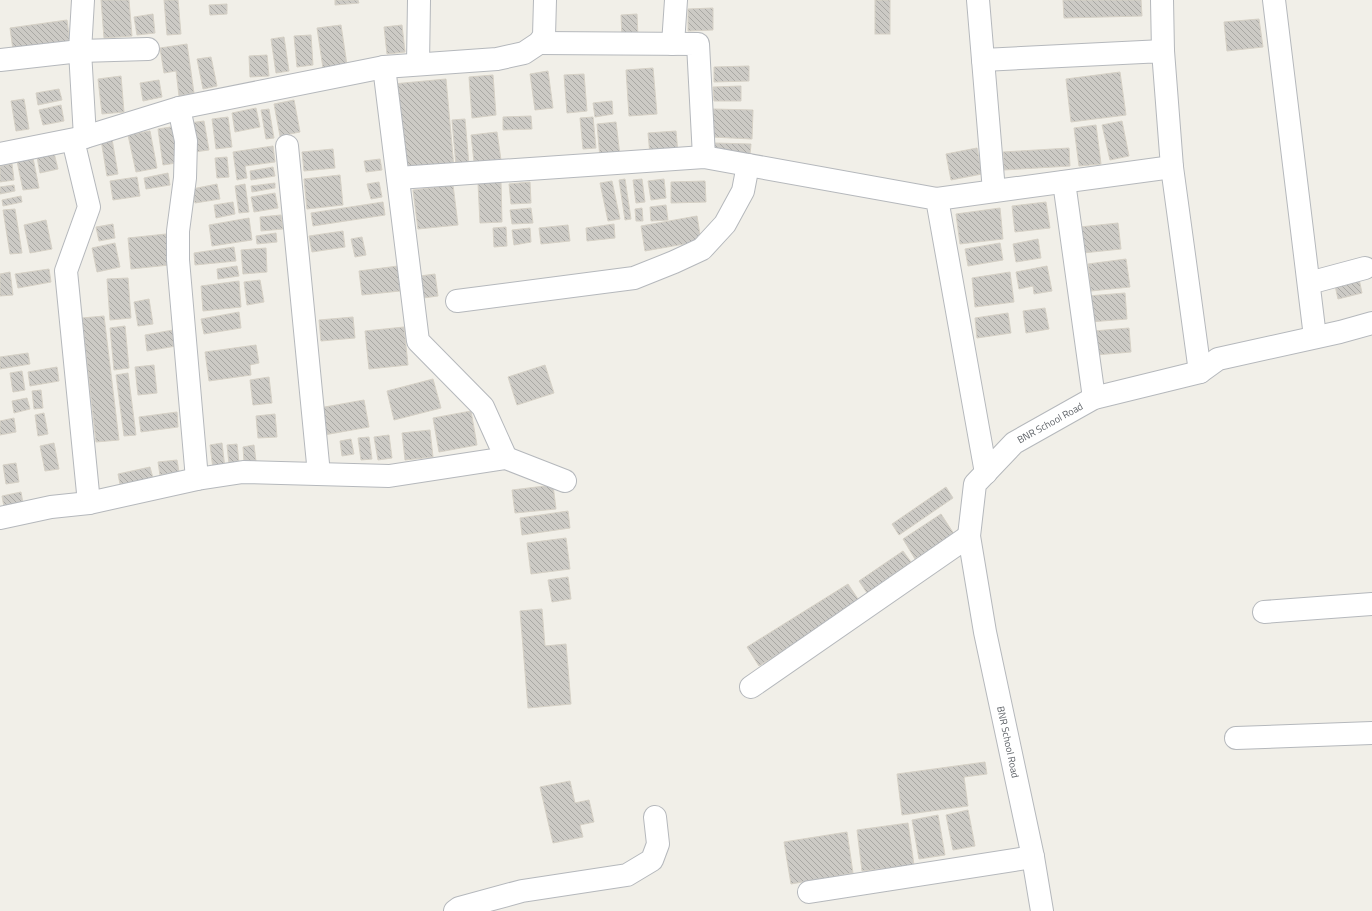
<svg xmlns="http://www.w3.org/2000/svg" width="1372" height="911" viewBox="0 0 1372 911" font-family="'Titillium Web',sans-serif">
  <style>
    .building { fill: url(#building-back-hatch); stroke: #d6d1c6 }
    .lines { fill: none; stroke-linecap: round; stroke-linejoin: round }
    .minor-casing { stroke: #b5b8bc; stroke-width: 24 }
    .minor { stroke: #fff; stroke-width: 22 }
    .labels { text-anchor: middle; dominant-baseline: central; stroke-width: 3; stroke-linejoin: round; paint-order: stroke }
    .street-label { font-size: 10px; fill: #5f6368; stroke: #fff }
  </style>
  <defs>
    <pattern id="building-back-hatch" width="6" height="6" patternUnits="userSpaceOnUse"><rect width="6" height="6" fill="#cccac5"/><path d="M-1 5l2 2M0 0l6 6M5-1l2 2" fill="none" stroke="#a9a8a4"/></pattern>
  </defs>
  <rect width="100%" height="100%" fill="#f1efe8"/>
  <g class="building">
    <path d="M101 0H129L132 36 104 38Z"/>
    <path d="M164 0H178L181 34 167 35Z"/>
    <path d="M335 0H358L359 3 335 5Z"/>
    <rect x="875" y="0" width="15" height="34"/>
    <path d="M1063 0H1141L1142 16 1064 18Z"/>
    <path d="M227 4V14L210 15 209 5Z"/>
    <path d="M713 8V30L688 31V9Z"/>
    <path d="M153 14 155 33 137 35 134 17Z"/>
    <path d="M637 14 638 37 622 38 621 15Z"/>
    <path d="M1259 19 1263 47 1227 51 1224 22Z"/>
    <path d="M67 20 70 43 13 50 10 28Z"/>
    <path d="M341 25 347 65 323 68 317 28Z"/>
    <path d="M402 25 405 52 387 54 384 27Z"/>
    <path d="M311 35 313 65 297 67 294 36Z"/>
    <path d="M284 37 289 71 276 73 271 39Z"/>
    <path d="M187 44 194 93 179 96 176 71 164 73 160 48Z"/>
    <path d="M267 55 269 76 250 77 249 56Z"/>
    <path d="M211 57 217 86 203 89 197 59Z"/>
    <path d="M749 66V81L714 82V67Z"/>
    <path d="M653 68 657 114 629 116 626 70Z"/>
    <path d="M548 71 553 108 535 110 530 74Z"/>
    <path d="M1120 72 1126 115 1071 122 1066 79Z"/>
    <path d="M584 74 587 111 567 113 564 75Z"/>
    <path d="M493 75 496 115 472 118 469 77Z"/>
    <path d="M121 76 124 112 102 114 98 79Z"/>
    <path d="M446 79 454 168 402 172 393 84Z"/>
    <path d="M159 80 162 97 143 101 140 83Z"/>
    <path d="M741 86V101H714L713 87Z"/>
    <path d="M59 89 62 100 38 105 36 93Z"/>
    <path d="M24 99 29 129 16 131 11 101Z"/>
    <path d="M294 100 300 132 280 136 274 104Z"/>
    <path d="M612 101 613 114 595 117 593 103Z"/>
    <path d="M61 105 64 121 43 125 39 110Z"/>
    <path d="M256 108 260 127 235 132 232 113Z"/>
    <path d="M269 109 274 138 266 139 261 110Z"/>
    <path d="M713 109 753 110 752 139 712 137Z"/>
    <path d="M531 116 532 129 503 130V117Z"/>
    <path d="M228 117 232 147 216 149 212 119Z"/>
    <path d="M593 117 596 148 583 149 580 118Z"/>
    <path d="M465 119 469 165 456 166 452 120Z"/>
    <path d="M204 121 209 150 194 152 189 123Z"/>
    <path d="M1122 121 1129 156 1110 160 1102 125Z"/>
    <path d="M616 122 620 156 600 158 597 124Z"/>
    <path d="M1096 125 1101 164 1079 166 1074 128Z"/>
    <path d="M177 126 183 162 163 165 158 129Z"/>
    <path d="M150 131 157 168 136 172 128 135Z"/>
    <path d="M676 131 678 153 650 155 648 133Z"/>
    <path d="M497 132 501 160 474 162 471 135Z"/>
    <path d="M112 139 118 174 107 176 101 140Z"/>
    <path d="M714 143 751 144 750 155 713 154Z"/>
    <path d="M273 146 275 162 245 166 247 178 237 180 233 152Z"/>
    <path d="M977 148 982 174 951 180 946 154Z"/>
    <path d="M1069 148 1070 166 1004 170 1003 152Z"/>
    <path d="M333 149 335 168 304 171 302 152Z"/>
    <path d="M54 153 58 169 40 173 37 157Z"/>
    <path d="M227 157 229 177 217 178 215 158Z"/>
    <path d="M33 158 39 188 23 190 17 161Z"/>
    <path d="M380 159 382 170 366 172 364 161Z"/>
    <path d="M12 164 14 180 0 182V166Z"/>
    <path d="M273 167 275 176 251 180 250 171Z"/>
    <path d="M168 173 170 185 146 189 144 178Z"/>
    <path d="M340 175 343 205 307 209 304 179Z"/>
    <path d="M137 177 140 196 113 200 110 181Z"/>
    <path d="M625 179 631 219 625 220 619 180Z"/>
    <path d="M642 179 645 202 636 203 633 180Z"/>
    <path d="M664 179 666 198 651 200 648 181Z"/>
    <path d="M612 181 620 219 608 221 600 183Z"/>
    <path d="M705 181 706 202 671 203V182Z"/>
    <path d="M379 182 382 197 371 199 367 184Z"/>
    <path d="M501 182 502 222 480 223 478 183Z"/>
    <path d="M530 182 531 203 511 204 509 184Z"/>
    <path d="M275 183V188L252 192 251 186Z"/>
    <path d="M217 184 220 199 195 203 192 189Z"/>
    <path d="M245 184 249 212 239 213 235 186Z"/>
    <path d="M14 185 15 191 0 194V187Z"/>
    <path d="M453 185 458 225 418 229 413 190Z"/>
    <path d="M275 193 278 208 254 212 251 197Z"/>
    <path d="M21 196 22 202 3 206 2 200Z"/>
    <path d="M233 202 235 214 216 218 214 205Z"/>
    <path d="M383 202 385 215 313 226 311 213Z"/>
    <path d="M1046 202 1050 228 1015 232 1012 206Z"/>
    <path d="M666 205 668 220 651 221 650 207Z"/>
    <path d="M531 208 533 223 512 224 510 210Z"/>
    <path d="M642 208 643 221H636L635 209Z"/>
    <path d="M1000 208 1003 239 960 244 956 214Z"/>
    <path d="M15 209 22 253 10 254 3 210Z"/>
    <path d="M281 215 283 229 261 231 260 217Z"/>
    <path d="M697 216 701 241 645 251 641 226Z"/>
    <path d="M249 218 252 240 212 246 209 225Z"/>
    <path d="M46 220 52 249 30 253 24 225Z"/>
    <path d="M1118 223 1121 249 1083 253 1080 227Z"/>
    <path d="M113 224 115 238 99 241 96 227Z"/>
    <path d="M614 224 615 238 587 241 586 228Z"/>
    <path d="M568 225 570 241 541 244 539 228Z"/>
    <path d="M506 227 507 246 494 247 493 228Z"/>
    <path d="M530 228 531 242 514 245 512 230Z"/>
    <path d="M343 231 345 247 312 252 309 236Z"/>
    <path d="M276 233 277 242 257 244 256 236Z"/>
    <path d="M166 234 169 265 131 269 128 238Z"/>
    <path d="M362 237 366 255 355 257 351 239Z"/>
    <path d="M1038 239 1041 258 1016 262 1013 244Z"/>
    <path d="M115 243 120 267 97 272 92 248Z"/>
    <path d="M1000 243 1003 260 968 266 965 249Z"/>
    <path d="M234 247 236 261 195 265 194 253Z"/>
    <path d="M266 248 267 272 243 274 241 250Z"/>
    <path d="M1126 259 1130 287 1091 291 1088 264Z"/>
    <path d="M237 266 239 276 218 279 217 269Z"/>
    <path d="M398 266 400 291 362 295 359 271Z"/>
    <path d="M1047 266 1052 291 1034 294 1033 286 1019 289 1016 272Z"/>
    <path d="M49 269 51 282 18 288 15 274Z"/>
    <path d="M10 272 13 295 0 296V274Z"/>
    <path d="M1010 272 1014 302 975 307 972 278Z"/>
    <path d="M435 274 438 296 423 298 420 276Z"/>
    <path d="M1358 274 1362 293 1338 299 1334 281Z"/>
    <path d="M128 278 131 318 110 320 107 279Z"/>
    <path d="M260 280 264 302 247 305 244 282Z"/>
    <path d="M239 281 241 307 203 311 201 286Z"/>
    <path d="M1125 293 1127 319 1090 322 1088 296Z"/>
    <path d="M149 299 153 324 138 326 134 302Z"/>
    <path d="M1045 308 1049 329 1026 333 1023 311Z"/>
    <path d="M239 312 241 328 204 334 201 319Z"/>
    <path d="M1008 313 1011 333 977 338 975 318Z"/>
    <path d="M104 316 119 440 96 442 82 318Z"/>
    <path d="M353 317 355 338 321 341 319 320Z"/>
    <path d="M125 326 129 368 114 370 110 328Z"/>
    <path d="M404 327 408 365 369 369 365 331Z"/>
    <path d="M1129 328 1131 352 1096 355 1094 331Z"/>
    <path d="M173 330 176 346 147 351 145 335Z"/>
    <path d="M256 345 259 363 250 365 251 375 209 381 205 352Z"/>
    <path d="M28 353 30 364 0 369V357Z"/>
    <path d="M154 365 157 393 138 395 135 367Z"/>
    <path d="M545 365 554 393 517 405 508 377Z"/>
    <path d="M57 367 59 381 30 386 28 372Z"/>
    <path d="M22 371 25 390 13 392 10 373Z"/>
    <path d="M128 373 136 435 124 436 116 375Z"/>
    <path d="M269 377 272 403 253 405 250 380Z"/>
    <path d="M433 379 441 408 394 420 387 391Z"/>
    <path d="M41 390 43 408 34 409 32 391Z"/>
    <path d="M27 398 30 409 14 413 12 401Z"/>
    <path d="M364 400 369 427 324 435 319 408Z"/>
    <path d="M471 411 477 445 439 452 433 418Z"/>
    <path d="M177 412 178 427 141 432 139 417Z"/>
    <path d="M44 413 48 434 38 436 35 415Z"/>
    <path d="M275 414 277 437 258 438 256 416Z"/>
    <path d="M14 418 16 432 0 435V421Z"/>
    <path d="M430 430 433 457 405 460 402 433Z"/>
    <path d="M389 435 392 458 378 460 374 437Z"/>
    <path d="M369 437 372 459 361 460 358 438Z"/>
    <path d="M351 439 354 454 342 456 340 441Z"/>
    <path d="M54 443 59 469 45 471 40 446Z"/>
    <path d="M222 443 225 468 213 469 210 445Z"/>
    <path d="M237 444 239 463 229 464 227 445Z"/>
    <path d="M254 445 256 461 244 462 243 447Z"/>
    <path d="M177 460 179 472 160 475 158 462Z"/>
    <path d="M16 463 19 482 6 484 3 465Z"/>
    <path d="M150 467 153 478 120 484 118 474Z"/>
    <path d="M553 485 556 509 515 513 512 490Z"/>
    <path d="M946 487 953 498 899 535 892 524Z"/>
    <path d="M21 492 23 503 4 507 2 496Z"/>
    <path d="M568 511 570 528 522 535 520 518Z"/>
    <path d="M941 514 954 534 915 559 903 539Z"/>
    <path d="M566 538 570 569 531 574 527 543Z"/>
    <path d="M903 551 911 562 867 593 859 581Z"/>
    <path d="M568 577 571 599 552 602 548 580Z"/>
    <path d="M848 584 860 602 759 666 747 647Z"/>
    <path d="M542 609 545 646 566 644 571 704 528 708 520 611Z"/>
    <path d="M985 762 987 774 964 777 968 806 902 815 897 774Z"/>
    <path d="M570 781 575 803 589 800 594 822 580 825 583 837 553 843 540 787Z"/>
    <path d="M968 810 975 846 953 850 946 815Z"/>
    <path d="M938 815 945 855 919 859 912 820Z"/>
    <path d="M908 823 914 865 862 871 857 830Z"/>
    <path d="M847 832 853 873 791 884 784 842Z"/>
  </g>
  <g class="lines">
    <defs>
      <g id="minor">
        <path d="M83 0 80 51 85 137"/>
        <path d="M978 0 994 191"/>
        <path d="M1162 0 1163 51"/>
        <path d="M1274 0 1315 337"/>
        <path d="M539 43 698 44 704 157"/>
        <path d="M673 44 676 0"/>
        <path d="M0 60 80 51 148 49"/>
        <path d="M983 60 1163 51 1172 167 1200 372"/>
        <path d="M418 64 419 0"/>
        <path d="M384 67 418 341 483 407 506 458"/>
        <path d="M179 108 186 141 185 178 178 231V260L197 479"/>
        <path d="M73 140 89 207 66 271 89 503"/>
        <path d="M287 146 319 474"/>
        <path d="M0 154 85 137 179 108 384 67 497 59 524 53 539 43 544 36 545 0"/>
        <path d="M398 178 704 157 937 199 986 473"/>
        <path d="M1064 182 1094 398"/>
        <path d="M937 199 1172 167"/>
        <path d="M1309 283 1365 268"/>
        <path d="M457 301 634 278 674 262 702 249 725 224 743 191 748 165"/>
        <path d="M0 518 51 507 89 503 197 479 243 472 389 476 506 458 565 481"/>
        <path d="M1264 612 1372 604"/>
        <path d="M751 687 969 536"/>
        <path d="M1236 738 1372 733"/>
        <path d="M809 892 1033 857"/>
        <path d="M455 911 459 908 522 891 627 875 652 860 658 844 655 817"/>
        <path d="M1042 911 1033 857 985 632 969 536 975 484 1014 443 1094 398 1200 372 1218 359 1340 332 1372 323"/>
      </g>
    </defs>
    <use href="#minor" class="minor-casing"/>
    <use href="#minor" class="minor"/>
  </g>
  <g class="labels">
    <g class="street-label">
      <text transform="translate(1050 423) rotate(-29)">BNR School Road</text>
      <text transform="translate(1008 742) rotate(78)">BNR School Road</text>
    </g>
  </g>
</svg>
